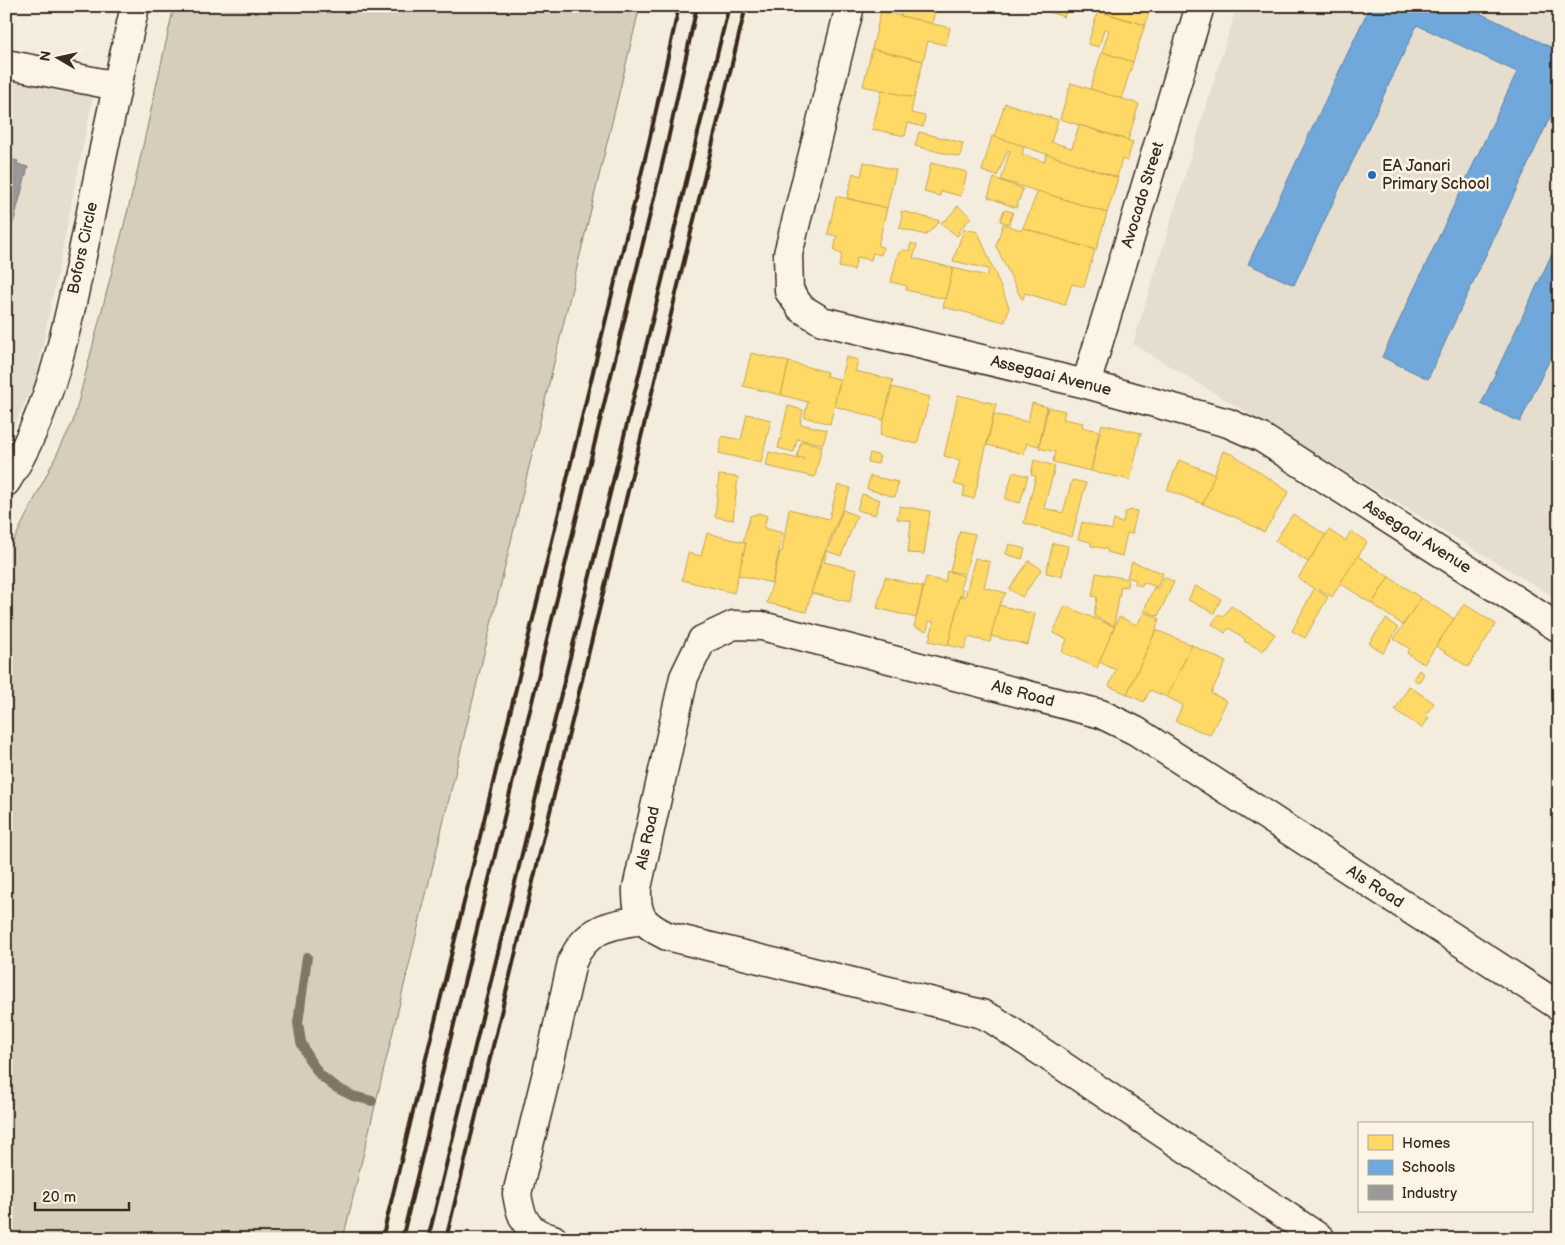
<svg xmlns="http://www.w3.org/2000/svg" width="1565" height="1245" viewBox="0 0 1565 1245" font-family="'Balsamiq Sans',sans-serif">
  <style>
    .built { fill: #e5ddce }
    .green { fill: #d6cdbd; stroke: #887c6e }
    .homes { fill: #ffd966; stroke: #c4a450 }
    .schools { fill: #6fa8dc; stroke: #5f82a3 }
    .industry { fill: #999; stroke: #7d7874 }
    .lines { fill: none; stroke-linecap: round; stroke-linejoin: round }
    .stream { stroke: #817466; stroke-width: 10 }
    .street-casing { stroke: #3b2a1e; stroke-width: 31 }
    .street { stroke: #fcf5e5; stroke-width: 28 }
    .rail { stroke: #3b2a1e; stroke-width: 4 }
    .poi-dot { fill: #1f6fb2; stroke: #fcf5e5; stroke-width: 2 }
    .labels { text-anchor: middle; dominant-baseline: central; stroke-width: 5; stroke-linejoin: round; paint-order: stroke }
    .poi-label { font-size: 16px; fill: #3b2a1e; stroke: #fcf5e5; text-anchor: start }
    .street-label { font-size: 16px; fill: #3b2a1e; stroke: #fcf5e5 }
  </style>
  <rect width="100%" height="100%" fill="#f4eddd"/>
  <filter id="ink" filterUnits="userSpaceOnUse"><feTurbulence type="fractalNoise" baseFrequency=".02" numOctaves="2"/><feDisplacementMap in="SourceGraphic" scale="10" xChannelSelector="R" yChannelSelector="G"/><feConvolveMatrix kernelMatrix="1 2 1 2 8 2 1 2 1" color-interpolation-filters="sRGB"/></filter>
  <g filter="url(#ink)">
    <g class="built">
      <path d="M1237 6H1559V600L1133 344Z"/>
      <path d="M6 64 96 82 36 379 6 443Z"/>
    </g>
    <path class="green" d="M174 6H640L343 1239H6V549L14 540 73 422 134 186Z"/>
    <g class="homes">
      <path d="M902 6H936L932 24 900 16Z"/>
      <path d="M1038 6H1068L1064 17 1037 8Z"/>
      <path d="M1091 6H1151L1145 25 1100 11V9Z"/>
      <path d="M881 11 950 28 946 45 928 41 923 61 872 49Z"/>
      <path d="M1098 11 1145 25 1133 62 1102 52 1109 30 1104 29 1099 47 1088 44Z"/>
      <path d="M872 49 923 61 914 98 863 86Z"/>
      <path d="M1102 52 1133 62 1121 99 1090 89Z"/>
      <path d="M1071 83 1139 104 1128 140 1060 119Z"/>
      <path d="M882 90 914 98 911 113 925 116 923 127 908 123 905 136 872 129Z"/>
      <path d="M1005 103 1058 120 1051 142 1072 148 1079 125 1133 142 1127 161 1122 159 1117 177 994 137Z"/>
      <path d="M919 132 963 143 960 157 915 146Z"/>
      <path d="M992 136 1024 146 1022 154 1044 162 1047 154 1118 178 1107 213 1001 180 1010 151 1008 150 997 176 982 171Z"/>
      <path d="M864 162 896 170 887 208 847 198 853 173 861 176Z"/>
      <path d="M931 163 967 172 961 196 941 191 940 196 924 192Z"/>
      <path d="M994 178 1023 189 1016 208 988 197Z"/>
      <path d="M1038 191 1107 213 1096 250 1023 228Z"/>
      <path d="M836 196 887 208 878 246 883 247 881 255 873 253 871 260 857 257 854 270 839 267 842 254 834 251 837 236 828 234Z"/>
      <path d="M958 206 971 217 958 232 960 233 957 236 941 223 944 220 945 221Z"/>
      <path d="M1004 210 1013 212 1009 224 1000 221Z"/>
      <path d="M901 211 940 221 926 235 899 228 902 221Z"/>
      <path d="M1003 224 1021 230 1023 228 1095 250 1084 287 1072 284 1065 305 1025 293 1023 299 1021 298 996 246Z"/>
      <path d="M964 229 978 232 1009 307 1005 322 943 307 953 268 987 276 989 269 953 261Z"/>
      <path d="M911 243 917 245 913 258 953 268 945 299 906 290 907 286 891 282 898 254 903 250 909 251Z"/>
      <path d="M751 353 789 362 781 395 743 386Z"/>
      <path d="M846 357 858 360 855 371 893 380 884 420 834 406Z"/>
      <path d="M789 362 827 372 826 376 840 379 830 424 804 417 808 402 781 395Z"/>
      <path d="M892 387 930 397 917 444 880 435Z"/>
      <path d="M958 395 996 404 974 499 963 496 965 487 954 484 960 460 944 456Z"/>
      <path d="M1032 403 1047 407 1039 446 1027 443 1024 454 987 445 994 414 1028 422Z"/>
      <path d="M788 406 803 410 800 424 827 430 823 444 797 439 794 452 778 448Z"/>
      <path d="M1048 407 1065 411 1063 419 1083 423 1082 427 1099 431 1091 471 1053 462 1055 452 1039 448Z"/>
      <path d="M747 414 771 420 761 463 719 453 722 436 741 440Z"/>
      <path d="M1102 424 1141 433 1130 480 1091 471Z"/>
      <path d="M801 441 822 446 815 477 766 466 769 452 803 460 804 458 797 457Z"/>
      <path d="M1223 451 1234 455 1289 492 1264 532 1239 519 1203 504Z"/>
      <path d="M870 453 880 456 878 464 868 462Z"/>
      <path d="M1034 460 1055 466 1044 508 1063 513 1072 480 1086 483 1072 537 1024 523 1036 476 1031 475Z"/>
      <path d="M1179 460 1215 474 1203 504 1167 490Z"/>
      <path d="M1013 472 1028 476 1020 503 1005 499Z"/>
      <path d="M719 475 738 477 733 520 715 517Z"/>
      <path d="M870 476 898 482 895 497 867 489Z"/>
      <path d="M838 485 851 488 819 566 806 612 767 603 780 552H782L789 509 829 519Z"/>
      <path d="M862 494 880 500 875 515 857 510Z"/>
      <path d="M900 506 930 511 924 554 908 553 911 521 897 519Z"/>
      <path d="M843 510 857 516 841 556 827 551Z"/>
      <path d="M1132 510 1137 511 1132 534 1127 533 1122 556 1107 552V549L1091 546V542L1078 539 1082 522 1112 530 1114 520 1123 523 1125 512Z"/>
      <path d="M759 513 767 516 764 528 783 533 772 583 738 575 746 543 743 542 750 516Z"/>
      <path d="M1293 514 1326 535 1308 562 1275 541Z"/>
      <path d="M1329 530 1345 541 1351 531 1367 542 1332 597 1319 589 1318 591 1328 597 1305 638 1292 631 1314 589 1298 578Z"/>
      <path d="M960 531 975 534 965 574 950 571Z"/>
      <path d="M707 533 746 543 734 593 682 580 688 553 701 556Z"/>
      <path d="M1053 543 1068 546 1062 576 1046 573Z"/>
      <path d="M1009 544 1025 549 1022 559 1006 554Z"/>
      <path d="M825 552H827L824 562 857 570 850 602 811 593Z"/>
      <path d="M1358 556 1389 577 1372 604 1340 583Z"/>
      <path d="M975 558 990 562 984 587 1006 593 999 605 990 642 968 637 965 649 948 645 960 595 965 597Z"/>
      <path d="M1029 561 1042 569 1022 597 1009 589Z"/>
      <path d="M1132 562 1163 573 1157 587 1143 582 1142 586 1135 584 1136 580 1127 577Z"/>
      <path d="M947 571 964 576 960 588 963 589 962 596 960 595 948 645 929 641 934 622 929 621 927 631 914 627 926 577 945 582Z"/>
      <path d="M1096 573 1128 579 1127 587 1121 586 1114 626 1094 616 1097 597 1092 596Z"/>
      <path d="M885 577 923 587 916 618 877 608Z"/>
      <path d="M1164 577 1174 582 1158 616 1144 610 1154 587 1158 589Z"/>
      <path d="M1389 577 1421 598 1403 625 1372 604Z"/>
      <path d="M1195 586 1221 599 1214 613 1188 600Z"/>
      <path d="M1421 598 1454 619 1424 664 1407 653 1410 649 1394 639Z"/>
      <path d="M1464 604 1496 624 1468 667 1436 646Z"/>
      <path d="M999 605 1035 614 1028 645 991 636Z"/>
      <path d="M1065 606 1115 627 1097 668 1062 652 1067 639 1053 633Z"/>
      <path d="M1231 606 1275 634 1263 651 1244 641 1245 639 1229 628 1225 633 1212 624 1219 614 1223 617Z"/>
      <path d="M1144 612 1159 618 1156 630 1127 694 1109 686 1116 670 1099 662 1119 617 1137 625Z"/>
      <path d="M1386 619 1398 628 1383 653 1369 643Z"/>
      <path d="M1156 630 1192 645 1167 697 1150 690 1144 702 1127 694Z"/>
      <path d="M1192 645 1226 662 1211 693 1227 701 1210 735 1175 721 1183 705 1167 697Z"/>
      <path d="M1419 670 1424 674 1419 682 1413 679Z"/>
      <path d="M1409 686 1434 703 1425 716 1429 718 1422 728 1395 710Z"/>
    </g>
    <g class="schools">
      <path d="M1370 6H1465L1559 51V98L1428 379 1382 357 1517 72 1417 25 1294 285 1248 264Z"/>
      <path d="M1559 239V340L1520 422 1481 404Z"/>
    </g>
    <path class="industry" d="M6 158 18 161 17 164 28 167 6 250Z"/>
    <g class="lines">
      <path class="stream" d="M307 957 298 1023 301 1042 309 1059 320 1075 335 1087 353 1096 372 1101"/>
      <defs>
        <g id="street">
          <path d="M850 6 788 254 789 291 801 308 822 321 1086 384 1228 423 1262 438 1559 628"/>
          <path d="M6 64 117 86"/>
          <path d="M1086 384 1200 6"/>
          <path d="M6 482C54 406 69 318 87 232 102 156 118 81 135 6"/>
          <path d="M553 1239C527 1232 521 1220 517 1194L552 1052 572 962C585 929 611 924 643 920"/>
          <path d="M1321 1239 994 1020 982 1014 667 936C642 924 636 916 637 888L684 677 702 640 734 625 762 626 1101 714 1136 731 1559 1006"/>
        </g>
      </defs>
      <use href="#street" class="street-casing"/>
      <use href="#street" class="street"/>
      <g class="rail">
        <path d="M382 1239 649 142 679 6"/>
        <path d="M402 1239 667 144 697 6"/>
        <path d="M428 1239 729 6"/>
        <path d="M446 1239 746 6"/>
      </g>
    </g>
  </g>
  <circle class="poi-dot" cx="1372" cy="175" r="5"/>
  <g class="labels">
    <g class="poi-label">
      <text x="1382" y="166">EA Janari<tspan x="1382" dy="18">Primary School</tspan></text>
    </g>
    <g class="street-label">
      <text transform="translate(1143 195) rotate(-73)">Avocado Street</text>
      <text transform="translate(83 248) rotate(-78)">Bofors Circle</text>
      <text transform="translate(1051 376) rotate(14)">Assegaai Avenue</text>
      <text transform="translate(1417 537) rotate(32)">Assegaai Avenue</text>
      <text transform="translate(1023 694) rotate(15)">Als Road</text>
      <text transform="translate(648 838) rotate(-78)">Als Road</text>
      <text transform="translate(1375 887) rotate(33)">Als Road</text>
    </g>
  </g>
  <rect width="1565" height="1245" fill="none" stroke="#fcf5e5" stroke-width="25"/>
  <rect x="12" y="12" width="1540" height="1220" fill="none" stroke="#3b2a1e" stroke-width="2" filter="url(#ink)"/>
  <rect x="1358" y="1122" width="175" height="90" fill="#fcf5e5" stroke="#afa495"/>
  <rect x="1368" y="1135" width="25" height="15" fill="#ffd966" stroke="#afa495"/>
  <text x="1402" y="1148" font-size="15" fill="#3b2a1e">Homes</text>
  <rect x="1368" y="1160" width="25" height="15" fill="#6fa8dc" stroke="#afa495"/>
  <text x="1402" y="1172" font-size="15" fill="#3b2a1e">Schools</text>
  <rect x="1368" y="1185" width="25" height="15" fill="#999999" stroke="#afa495"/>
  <text x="1402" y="1198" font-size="15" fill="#3b2a1e">Industry</text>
  <g transform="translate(58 58) rotate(279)" stroke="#fcf5e5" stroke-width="4" paint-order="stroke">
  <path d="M0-4L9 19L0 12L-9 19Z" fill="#3b2a1e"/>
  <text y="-8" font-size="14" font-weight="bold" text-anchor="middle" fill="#3b2a1e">N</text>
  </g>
  <path d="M35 1202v8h94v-8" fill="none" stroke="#3b2a1e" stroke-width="2.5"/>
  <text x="42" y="1202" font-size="15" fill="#3b2a1e" stroke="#fcf5e5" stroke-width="4" paint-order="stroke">20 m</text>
</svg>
